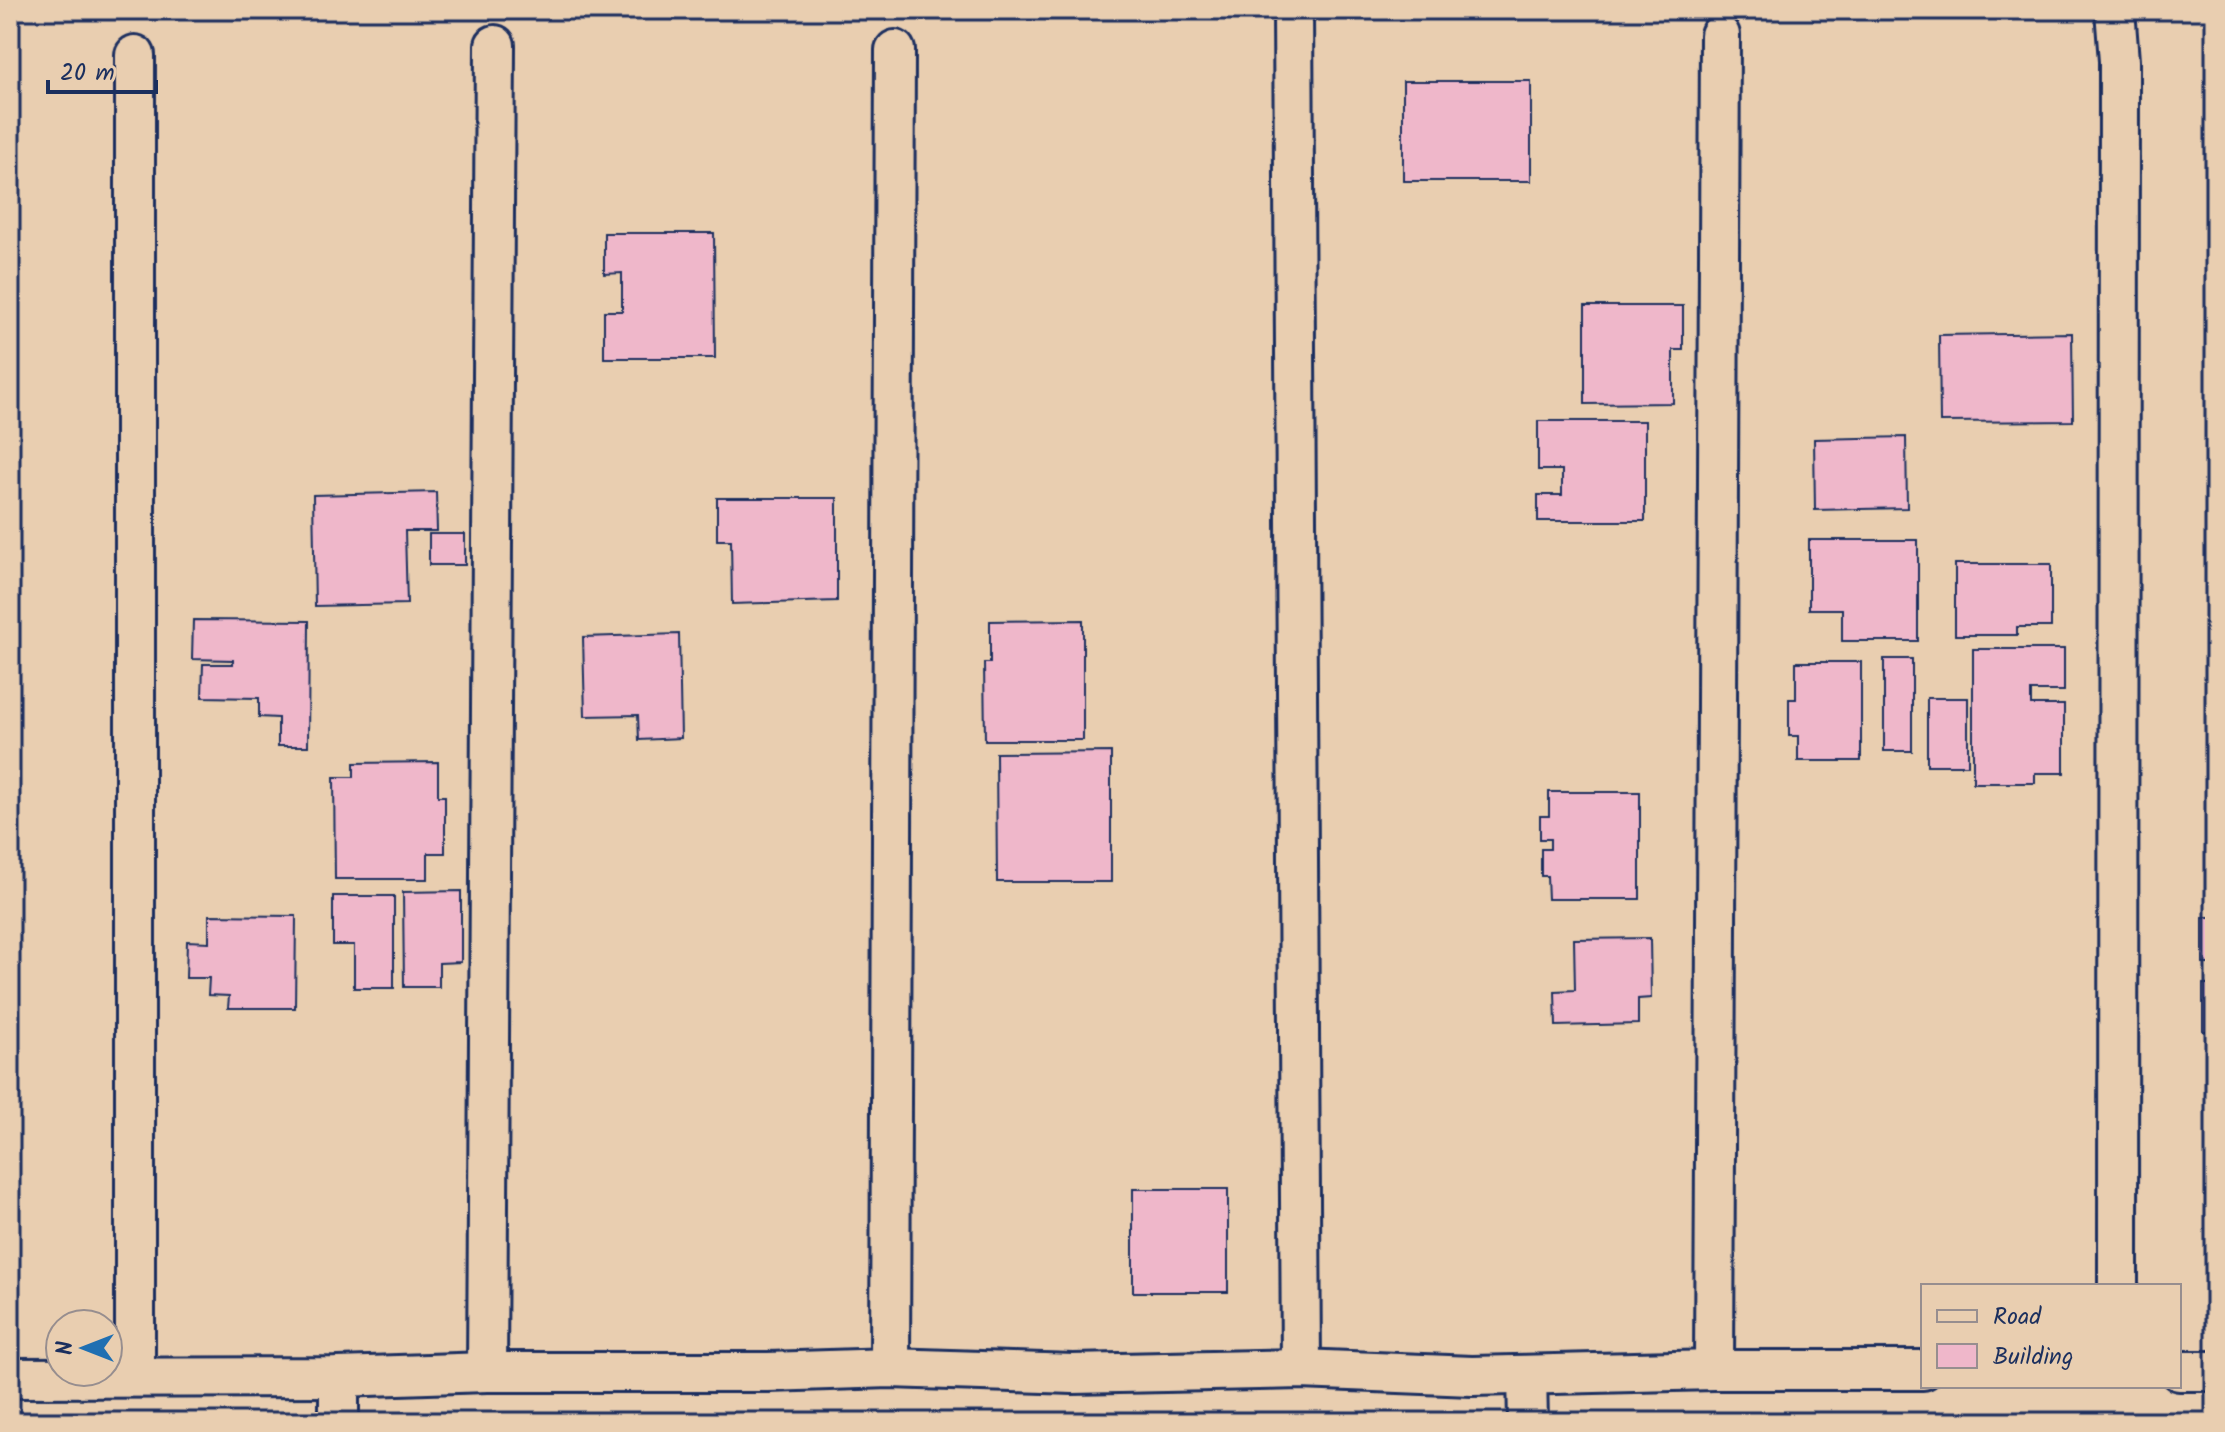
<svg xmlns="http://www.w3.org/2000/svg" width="2225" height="1432" viewBox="0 0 2225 1432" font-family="Kalam,sans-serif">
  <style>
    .building { fill: #efb7ca; stroke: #1b2f5e; stroke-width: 2 }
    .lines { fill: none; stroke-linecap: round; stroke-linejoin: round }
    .minor-casing { stroke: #1b2f5e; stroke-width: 44 }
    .minor { stroke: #e9ceb0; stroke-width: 38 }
  </style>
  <rect width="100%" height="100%" fill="#e9ceb0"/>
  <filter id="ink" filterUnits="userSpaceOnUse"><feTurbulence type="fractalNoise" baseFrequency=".0125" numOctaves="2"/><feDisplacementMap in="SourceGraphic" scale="16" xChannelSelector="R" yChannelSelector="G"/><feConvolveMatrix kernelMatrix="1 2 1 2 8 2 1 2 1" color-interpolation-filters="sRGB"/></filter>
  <g filter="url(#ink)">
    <g class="building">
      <rect x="1403" y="81" width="128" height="100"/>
      <path d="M604 233H714L715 358H604V311H622V273L604 274Z"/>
      <path d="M1585 306H1683V350H1673V403L1585 404Z"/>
      <path d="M2072 333 2073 421 1940 422 1939 335Z"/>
      <path d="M1538 421H1645V521H1538V495H1562V470H1538Z"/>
      <path d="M1906 437 1907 508 1815 510 1814 439Z"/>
      <path d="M436 492 437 531H405L407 604 315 606 313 495Z"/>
      <path d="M717 498H837V601L732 604 731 540H717Z"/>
      <rect x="429" y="534" width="36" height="31"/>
      <path d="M1809 540H1918V641H1842V609H1809Z"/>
      <path d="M1955 564H2051V627H2017V635H1955Z"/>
      <path d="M193 620 309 621 308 746H278V718L259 717V698L202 697 203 664H233V660L192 659Z"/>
      <path d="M1083 620V740H985L984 663H990V621Z"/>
      <path d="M679 634 681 738 639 740 638 715 585 716 583 637Z"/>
      <path d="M1973 649H2064V691H2031V705H2064V773H2035V783H1973Z"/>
      <rect x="1884" y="659" width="28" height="92"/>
      <path d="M1796 662H1861V761H1798V736H1789V699H1796Z"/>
      <rect x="1927" y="698" width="41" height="67"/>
      <path d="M1111 752V882H997L996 753Z"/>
      <path d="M438 762V796H445V853H428V879H335L334 777H354V763Z"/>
      <path d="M1549 792H1640V899H1548L1547 876H1541V849H1550V839H1540V816H1549Z"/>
      <path d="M461 891V962L439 963V987H404L403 892Z"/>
      <path d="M333 896H394V988H354V945H333Z"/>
      <path d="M209 915 296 916 295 1008H228L229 996 208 995 209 978H186L187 941 209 942Z"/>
      <rect x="2203" y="917" width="12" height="47"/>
      <path d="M1650 938 1651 998 1638 999V1024L1556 1026 1555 991 1575 990 1574 939Z"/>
      <rect x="2203" y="984" width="12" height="47"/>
      <rect x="1133" y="1189" width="95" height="103"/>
    </g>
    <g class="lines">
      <defs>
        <g id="minor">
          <path d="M1293 10 1301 1369"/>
          <path d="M2115 10 2119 61 2118 1286"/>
          <path d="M135 55V1377"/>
          <path d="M890 1368 895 50"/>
          <path d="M1714 1370 1720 35"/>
          <path d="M2179 1371H2215"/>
          <path d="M487 1372 495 45"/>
          <path d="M1527 1375 1528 1422"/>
          <path d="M339 1377V1422"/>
          <path d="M10 1378 339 1377 487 1372H768L890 1368 1073 1374 1301 1369 1472 1376 1714 1370H1923"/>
        </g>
      </defs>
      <use href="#minor" class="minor-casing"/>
      <use href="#minor" class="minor"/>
    </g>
  </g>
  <rect width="2225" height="1432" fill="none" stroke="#e9ceb0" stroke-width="40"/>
  <rect x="20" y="20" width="2185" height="1392" fill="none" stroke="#1b2f5e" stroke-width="3" filter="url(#ink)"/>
  <rect x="1921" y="1284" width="260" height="104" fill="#e9ceb0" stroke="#978e8f" stroke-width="2"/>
  <rect x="1937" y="1310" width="40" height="12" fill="#e9ceb0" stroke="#978e8f" stroke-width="2"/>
  <text x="1993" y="1324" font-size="24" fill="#1b2f5e">Road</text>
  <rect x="1937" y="1344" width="40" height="24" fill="#efb7ca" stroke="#978e8f" stroke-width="2"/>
  <text x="1993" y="1364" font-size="24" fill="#1b2f5e">Building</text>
  <g transform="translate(84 1348) rotate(270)"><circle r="38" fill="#e9ceb0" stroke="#978e8f" stroke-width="2"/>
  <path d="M0-6L14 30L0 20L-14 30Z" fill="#1f6fb2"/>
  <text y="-12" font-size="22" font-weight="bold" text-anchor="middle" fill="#1b2f5e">N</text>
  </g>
  <path d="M48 80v12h108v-12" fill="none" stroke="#1b2f5e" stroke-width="4"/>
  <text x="60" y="80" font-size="24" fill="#1b2f5e" stroke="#e9ceb0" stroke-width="6" paint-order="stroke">20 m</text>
</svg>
